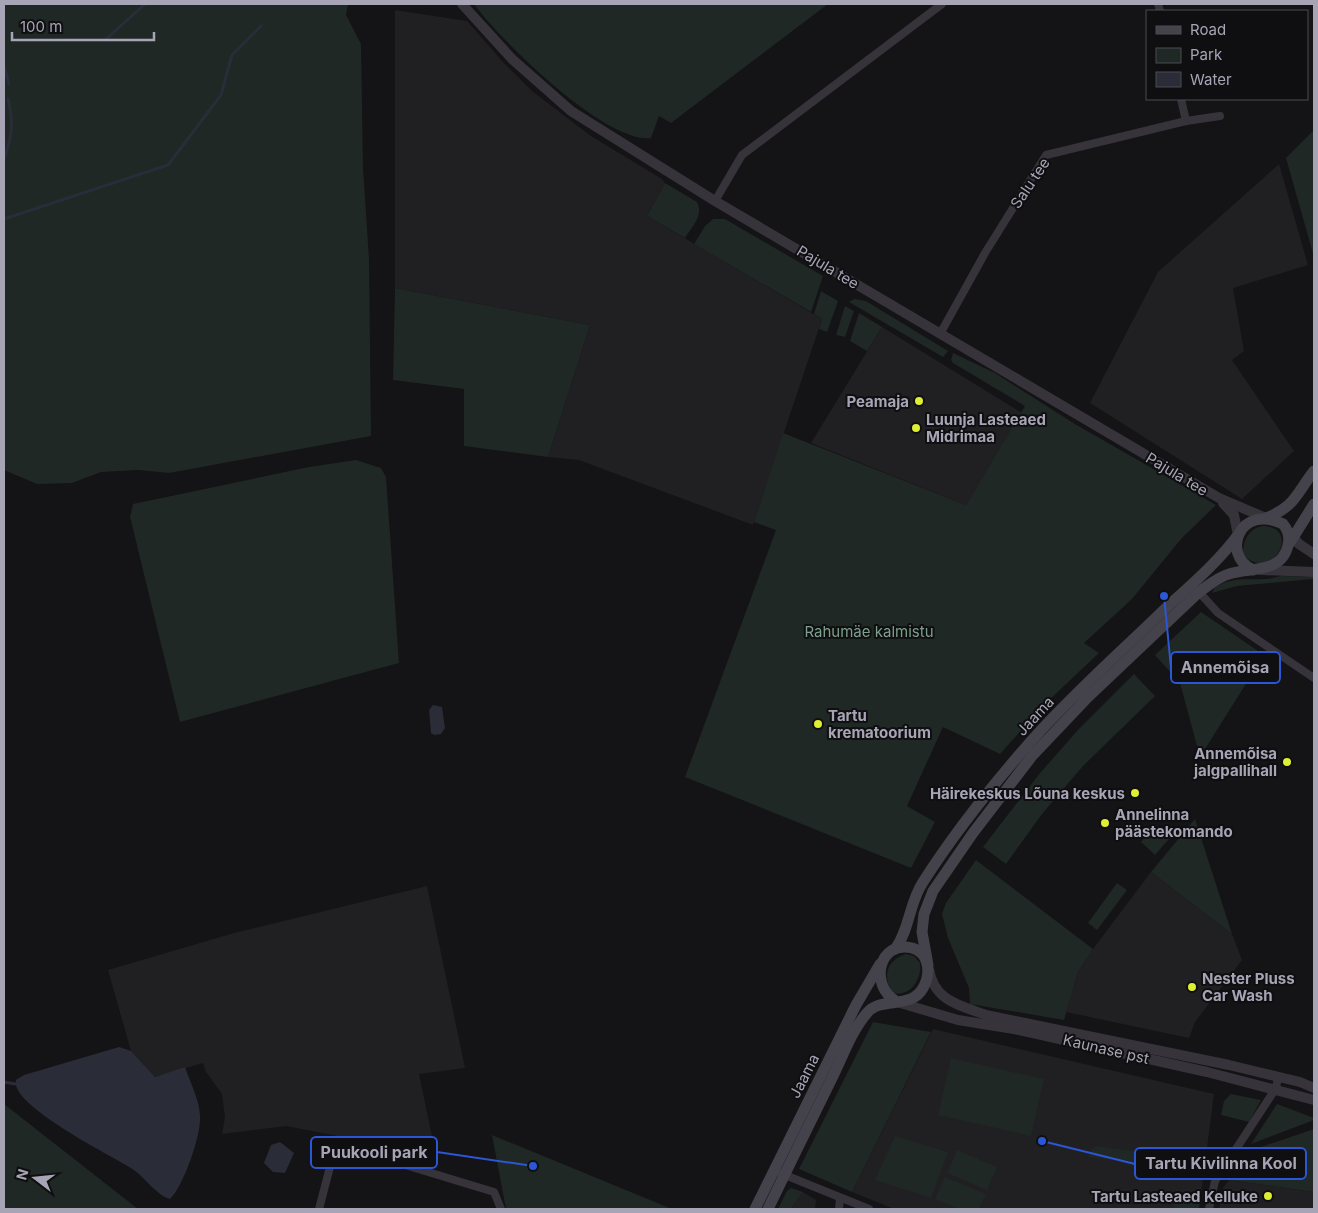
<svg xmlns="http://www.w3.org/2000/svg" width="1318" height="1213" viewBox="0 0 1318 1213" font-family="Inter,sans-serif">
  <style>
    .built { fill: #201f22 }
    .green { fill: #1f2824 }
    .water { fill: #2a2c38 }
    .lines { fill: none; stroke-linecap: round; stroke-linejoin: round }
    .stream { stroke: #2a2c38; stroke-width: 3 }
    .minor { stroke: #36343a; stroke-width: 8 }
    .tertiary { stroke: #36343a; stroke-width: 10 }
    .secondary { stroke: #44424a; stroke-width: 11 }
    .poi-dot { fill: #deee32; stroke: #0f0e10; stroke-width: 2 }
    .labels { text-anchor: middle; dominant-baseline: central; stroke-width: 4; stroke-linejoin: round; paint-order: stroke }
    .street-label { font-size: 15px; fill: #a7a5b5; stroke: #0f0e10 }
    .poi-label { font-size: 15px; font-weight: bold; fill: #a7a5b5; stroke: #0f0e10; text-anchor: end }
    .park-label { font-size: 15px; fill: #7ca08d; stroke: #0f0e10 }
    .leader { fill: none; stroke: #2b57d4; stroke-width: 2 }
    .callout-dot { fill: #2b57d4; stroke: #0f0e10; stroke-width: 2 }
    .callout { fill: #0f0e10; stroke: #2b57d4; stroke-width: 2 }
    .callout-label { font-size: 16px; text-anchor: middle; font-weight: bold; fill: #a7a5b5 }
  </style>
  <rect width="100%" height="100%" fill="#141315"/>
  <g class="built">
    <path d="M395 10 467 21 504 63 532 91 591 136 662 179 665 183 647 216 822 319 753 525 579 460 548 457 590 325 395 288Z"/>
    <path d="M1279 164 1308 265 1233 288 1244 351 1232 360 1294 451 1242 499 1090 403 1158 272Z"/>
    <path d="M882 327 1022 413 966 505 811 443Z"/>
    <path d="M1151 872 1232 934 1242 960 1195 1022 1189 1038 1066 1012 1078 972 1093 949Z"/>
    <path d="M427 886 465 1068 419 1074 438 1165 390 1146 286 1126 222 1134 225 1117 222 1094 206 1072 203 1063 155 1077 131 1051 108 970 234 933Z"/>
    <path d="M933 1029 1214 1094 1199 1209H894L852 1192Z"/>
    <path d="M1229 1180 1314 1192V1209H1219L1223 1188Z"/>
    <path d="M803 1192 816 1200 815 1209H791Z"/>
  </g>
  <g class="green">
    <path d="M4 4H348L346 15 361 44 363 167 369 259 371 436 169 473 138 470 101 472 72 483 37 484 4 470Z"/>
    <path d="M474 4H828L671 123 659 116 651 138C606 144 500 40 474 4Z"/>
    <path d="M1314 130V257L1286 158Z"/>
    <path d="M665 183 697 202C704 215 692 227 685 238L647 216Z"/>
    <path d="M713 219H725L823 276 811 312 694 244 705 226Z"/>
    <path d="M395 288 590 325 548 457 464 446V389L393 380Z"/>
    <path d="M821 291 838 301 827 332 819 329 822 319 814 314Z"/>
    <path d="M854 299 866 301 948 351 943 357 849 302Z"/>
    <path d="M845 306 854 311 845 337 836 335Z"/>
    <path d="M859 313 882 327 867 351 850 341Z"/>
    <path d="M953 353 995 373 1075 424 1216 505 1181 539 1132 599 1084 643 1099 653 1046 703 1000 754 943 727 907 806 935 822 911 868 685 777 776 530 754 522 783 433 966 505 1025 406 953 363 951 360Z"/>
    <path d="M356 460 381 468 386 477 399 663 180 722 133 529 130 517 133 504 309 467Z"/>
    <path d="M1262 526C1302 526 1274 584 1243 555 1242 542 1248 529 1262 526Z"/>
    <path d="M1280 576 1313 577V579L1237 586 1212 593 1215 587C1241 573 1256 584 1280 576Z"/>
    <path d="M1201 612 1264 655 1200 757 1180 683 1155 655Z"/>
    <path d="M1134 674 1155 696 1083 766 1042 814 1006 864 983 847 1040 773 1077 731Z"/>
    <path d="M1195 819 1232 934 1151 872Z"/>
    <path d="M1155 826 1169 839 1155 855 1141 842Z"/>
    <path d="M976 860 1093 949 1078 972 1064 1020 970 1004 969 988 948 938 942 914 946 903Z"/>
    <path d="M1117 883 1127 890 1097 930 1088 923Z"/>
    <path d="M906 954 914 956 920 963C922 979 911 997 893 993 882 977 886 960 906 954Z"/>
    <path d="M873 1022 931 1032 852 1192 799 1169Z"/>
    <path d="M951 1058 1044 1079 1031 1136 938 1115Z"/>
    <path d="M1231 1094 1261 1100 1249 1122 1221 1115 1224 1101Z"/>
    <path d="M4 1104 138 1209H4Z"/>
    <path d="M1277 1104 1314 1118V1120L1251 1144Z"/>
    <path d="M1314 1129V1192L1229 1180 1246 1152Z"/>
    <path d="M492 1135 672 1209H506Z"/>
    <path d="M895 1136 948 1152 931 1198 875 1180Z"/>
    <path d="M1096 1146 1155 1154 1153 1165 1088 1157 1090 1151Z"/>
    <path d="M957 1150 997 1167 987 1190 947 1173Z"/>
    <path d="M945 1177 986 1194 979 1209H958L935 1199Z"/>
    <path d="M791 1188 803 1192 791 1209H778L787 1191Z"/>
    <path d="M1196 1188H1201L1199 1209H1173L1176 1190 1195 1193Z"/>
  </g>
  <g class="water">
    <path d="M433 705 442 707 445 728 441 734 434 735 431 733 429 710Z"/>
    <path d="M119 1047 131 1051 155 1077 185 1067C190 1082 199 1099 200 1115 202 1134 183 1187 170 1199 156 1195 145 1177 131 1168 112 1156 9 1105 16 1080L24 1075Z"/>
    <path d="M280 1142 294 1153 285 1173 273 1172 264 1163 271 1145Z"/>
  </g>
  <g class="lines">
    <g class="stream">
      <path d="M105 40 145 4"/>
      <path d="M4 66 9 84"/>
      <path d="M4 159C12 136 14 123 8 99"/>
      <path d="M4 219 168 165 221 95 232 55 261 26"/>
      <path d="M4 1082 15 1084"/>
    </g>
    <g class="minor">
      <path d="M1158 4 1160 11"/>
      <path d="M1181 99 1186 121 1220 116"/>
      <path d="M715 201 742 155 942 4"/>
      <path d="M940 334 985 253 1046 155 1186 121"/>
      <path d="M1199 592 1218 613 1314 678"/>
      <path d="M780 1173 869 1209"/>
      <path d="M319 1209 336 1144 494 1192 501 1209"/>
      <path d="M839 1209 840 1198"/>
      <path d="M1209 1209 1215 1181 1276 1088 1278 1077"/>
    </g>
    <g class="tertiary">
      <path d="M462 4 512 59 571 111 715 201 1219 498 1266 518"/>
      <path d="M1223 503 1234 515 1238 535"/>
      <path d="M1289 532 1299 544 1314 554"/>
      <path d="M1261 570 1314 572"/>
      <path d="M929 969C934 1001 959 1005 986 1015L1229 1065 1300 1082 1314 1088"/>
      <path d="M897 1002 958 1020 1014 1029 1207 1072 1314 1100"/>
    </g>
    <g class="secondary">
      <path d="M1266 518C1295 507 1296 494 1314 471"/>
      <path d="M1289 544 1314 504"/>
      <path d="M896 948C910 928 909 903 923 882 955 832 994 783 1034 738 1075 692 1122 651 1166 608 1191 585 1218 562 1238 535"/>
      <path d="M928 965 922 932 924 914 933 891 973 833 1032 756 1088 697 1199 592C1209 585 1218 577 1229 574 1250 567 1282 574 1288 545 1290 537 1288 530 1283 524 1240 503 1220 554 1253 570"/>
      <path d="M755 1209 856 1005 880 964"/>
      <path d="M768 1209C789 1165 811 1121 833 1076 843 1056 852 1030 867 1013 881 996 911 1010 923 988 931 974 930 953 912 948 879 940 868 985 897 1002"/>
    </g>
  </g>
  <g class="poi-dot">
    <circle cx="919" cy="401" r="5"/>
    <circle cx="916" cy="428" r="5"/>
    <circle cx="818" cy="724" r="5"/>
    <circle cx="1287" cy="762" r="5"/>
    <circle cx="1135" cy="793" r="5"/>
    <circle cx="1105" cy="823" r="5"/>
    <circle cx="1192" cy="987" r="5"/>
    <circle cx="1268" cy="1196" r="5"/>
  </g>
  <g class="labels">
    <g class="street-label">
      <text transform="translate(1030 183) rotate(-56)">Salu tee</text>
      <text transform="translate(828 267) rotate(31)">Pajula tee</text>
      <text transform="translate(1177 474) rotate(31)">Pajula tee</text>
      <text transform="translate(1035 716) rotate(-47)">Jaama</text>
      <text transform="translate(1106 1049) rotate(13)">Kaunase pst</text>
      <text transform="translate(804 1076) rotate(-63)">Jaama</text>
    </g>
    <g class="poi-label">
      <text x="909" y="401">Peamaja</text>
      <text x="926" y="419" text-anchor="start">Luunja Lasteaed<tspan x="926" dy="17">Midrimaa</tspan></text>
      <text x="828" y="715" text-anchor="start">Tartu<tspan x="828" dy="17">krematoorium</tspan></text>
      <text x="1277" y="753">Annemõisa<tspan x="1277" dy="17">jalgpallihall</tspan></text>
      <text x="1125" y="793">Häirekeskus Lõuna keskus</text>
      <text x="1115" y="814" text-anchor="start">Annelinna<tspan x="1115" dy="17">päästekomando</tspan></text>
      <text x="1202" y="978" text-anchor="start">Nester Pluss<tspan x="1202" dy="17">Car Wash</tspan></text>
      <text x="1258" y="1196">Tartu Lasteaed Kelluke</text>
    </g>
    <g class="park-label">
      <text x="869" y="631">Rahumäe kalmistu</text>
    </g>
  </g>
  <path class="leader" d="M1164 596L1171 668M533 1166L437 1152M1042 1141L1135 1164"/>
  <g class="callout-dot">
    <circle cx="1164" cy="596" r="5"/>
    <circle cx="533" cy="1166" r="5"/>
    <circle cx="1042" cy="1141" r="5"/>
  </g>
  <g class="callout">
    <rect x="1171" y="652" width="109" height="31" rx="5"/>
    <rect x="311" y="1137" width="126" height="31" rx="5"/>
    <rect x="1135" y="1148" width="171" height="31" rx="5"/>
  </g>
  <g class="callout-label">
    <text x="1225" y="673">Annemõisa</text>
    <text x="374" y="1158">Puukooli park</text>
    <text x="1221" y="1169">Tartu Kivilinna Kool</text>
  </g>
  <rect width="1318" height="1213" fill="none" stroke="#a7a5b5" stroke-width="10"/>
  <rect x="1146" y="10" width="162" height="90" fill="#0f0e10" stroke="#4c4a52"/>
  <rect x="1156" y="26" width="25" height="8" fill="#44424a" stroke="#4c4a52"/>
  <text x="1190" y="35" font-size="15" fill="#a7a5b5">Road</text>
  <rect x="1156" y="48" width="25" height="15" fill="#1f2824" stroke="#4c4a52"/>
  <text x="1190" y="60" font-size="15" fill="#a7a5b5">Park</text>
  <rect x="1156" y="72" width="25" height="15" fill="#2a2c38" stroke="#4c4a52"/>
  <text x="1190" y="85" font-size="15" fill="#a7a5b5">Water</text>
  <g transform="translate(35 1178) rotate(286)" stroke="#0f0e10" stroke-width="4" paint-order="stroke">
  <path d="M0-4L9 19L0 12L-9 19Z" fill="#a7a5b5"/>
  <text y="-8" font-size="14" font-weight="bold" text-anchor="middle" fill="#a7a5b5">N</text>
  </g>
  <path d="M12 32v8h142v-8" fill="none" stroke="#a7a5b5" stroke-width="2.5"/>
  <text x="20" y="32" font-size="15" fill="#a7a5b5" stroke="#0f0e10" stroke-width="4" paint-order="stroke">100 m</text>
</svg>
